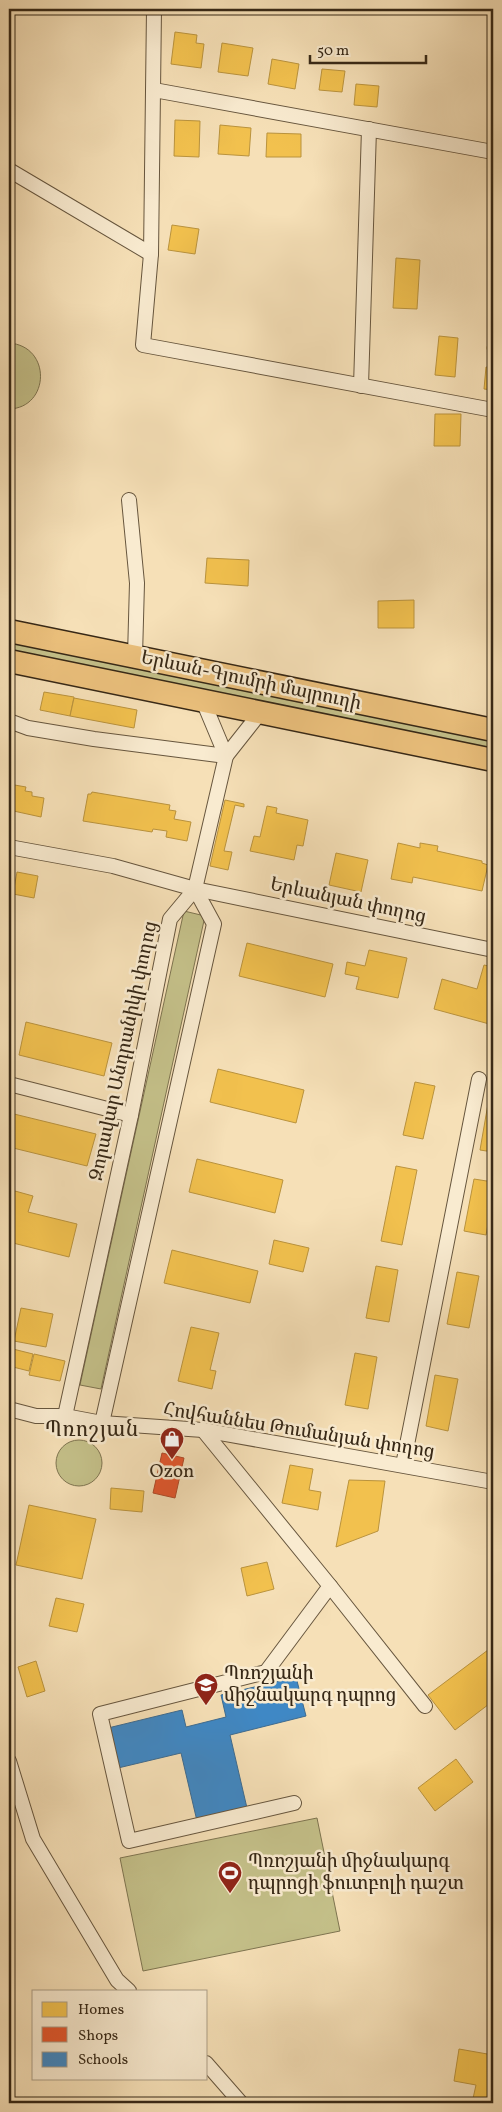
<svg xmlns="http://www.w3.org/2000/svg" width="502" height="2112" viewBox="0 0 502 2112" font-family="Vollkorn,'Noto Serif Armenian',serif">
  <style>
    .green { fill: #c4c089; stroke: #7e7450 }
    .homes { fill: #f2c14e; stroke: #ba933d }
    .shops { fill: #e4572e; stroke: #b04927 }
    .schools { fill: #3f88c5; stroke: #3d6b90 }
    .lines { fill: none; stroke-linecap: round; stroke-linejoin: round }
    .minor-casing { stroke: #67563e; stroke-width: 16 }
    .trunk-casing { stroke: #372816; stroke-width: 25 }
    .minor { stroke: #f9ebd0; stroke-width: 14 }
    .trunk { stroke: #ebc07c; stroke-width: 22 }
    .labels { text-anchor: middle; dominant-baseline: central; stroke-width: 5; stroke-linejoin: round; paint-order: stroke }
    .street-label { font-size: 19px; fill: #372816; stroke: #f9ebd0 }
    .poi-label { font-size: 19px; fill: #372816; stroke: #f9ebd0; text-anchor: start }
    .quarter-label { font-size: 21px; letter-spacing: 1px; fill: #372816; stroke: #f9ebd0 }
  </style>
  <rect width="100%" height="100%" fill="#f6e0b7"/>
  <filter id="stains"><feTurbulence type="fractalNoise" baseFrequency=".004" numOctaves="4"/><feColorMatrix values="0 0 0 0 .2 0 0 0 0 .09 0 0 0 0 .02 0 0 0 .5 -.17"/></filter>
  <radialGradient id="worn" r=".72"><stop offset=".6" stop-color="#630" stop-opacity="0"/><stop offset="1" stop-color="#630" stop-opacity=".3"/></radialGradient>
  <g class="green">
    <path d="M9 343C52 346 50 408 9 409Z"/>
    <path d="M9 640 493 740V752L9 652Z"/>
    <path d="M184 911 205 916 101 1389 80 1385Z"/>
    <circle cx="79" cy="1463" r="23"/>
    <path d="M317 1818 340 1931 143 1971 120 1858Z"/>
  </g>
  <g class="homes">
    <path d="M175 32 197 35 196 43 204 44 201 68 171 64Z"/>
    <path d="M222 43 253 48 248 76 218 72Z"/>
    <path d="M272 59 299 64 295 89 268 84Z"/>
    <path d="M322 69 345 71 342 92 319 90Z"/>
    <path d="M356 84 379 86 377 107 354 105Z"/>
    <path d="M175 120 200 121 199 157 174 156Z"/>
    <path d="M220 125 251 128 249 156 218 154Z"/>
    <path d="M267 133 301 134V157H266Z"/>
    <path d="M172 225 199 229 195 254 168 250Z"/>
    <path d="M396 258 420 260 417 309 393 308Z"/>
    <path d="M493 312V311V336L488 332 493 323 489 316Z"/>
    <path d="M439 336 458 338 455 377 435 375Z"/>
    <path d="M493 337V355L488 353 487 348 488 343Z"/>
    <path d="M486 367 493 368V390L484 389Z"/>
    <path d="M435 414H461L460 446H434Z"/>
    <path d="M207 558 249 560 248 586 205 583Z"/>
    <path d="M414 600V628H378V601Z"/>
    <path d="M44 692 74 697 70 716 40 710Z"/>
    <path d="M74 698 137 710 134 728 70 716Z"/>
    <path d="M9 784 26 787 25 791 32 792V796L44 798 41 817 9 810Z"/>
    <path d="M92 792 170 805 169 810 176 811 174 819 191 822 187 841 166 837 167 831 153 829 152 832 83 821 88 794H91Z"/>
    <path d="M225 800 244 804V807L235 805 224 851 232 852 228 870 210 866Z"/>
    <path d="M267 806 277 808 276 813 308 820 303 846 297 845 294 860 250 851 254 836 260 837Z"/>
    <path d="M398 843 420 848V843L438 846 437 851 482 861V863L488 865 482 891 413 877 412 883 391 879Z"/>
    <path d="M336 853 368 860 361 892 329 885Z"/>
    <path d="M17 872 38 876 34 898 13 894Z"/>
    <path d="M247 943 333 964 325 997 239 976Z"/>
    <path d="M369 950 407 958 398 998 356 989 359 977 345 974 347 962 365 966Z"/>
    <path d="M484 965 493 967V1025L434 1009 442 979 477 989Z"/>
    <path d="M26 1022 112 1043 104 1076 19 1055Z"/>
    <path d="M218 1069 304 1090 296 1123 210 1102Z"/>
    <path d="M415 1082 435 1086 423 1139 403 1135Z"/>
    <path d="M489 1098 493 1099V1152L480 1150Z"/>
    <path d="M10 1113 96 1134 87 1166 9 1147Z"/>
    <path d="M197 1159 283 1180 275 1213 189 1192Z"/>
    <path d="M396 1166 417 1170 402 1245 381 1241Z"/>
    <path d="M474 1179 493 1182V1198L486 1235 464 1231Z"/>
    <path d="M15 1191 33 1196 28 1212 77 1224 69 1257 9 1242V1208Z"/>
    <path d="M274 1240 309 1248 303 1272 269 1264Z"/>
    <path d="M172 1250 258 1271 250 1303 164 1283Z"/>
    <path d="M376 1266 398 1270 389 1322 366 1318Z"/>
    <path d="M457 1272 479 1276 469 1328 447 1324Z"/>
    <path d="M21 1308 53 1314 46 1347 14 1341Z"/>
    <path d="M191 1327 219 1333 210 1370 216 1371 212 1389 178 1381Z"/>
    <path d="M13 1349 33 1354 29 1371 9 1366Z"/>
    <path d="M355 1353 377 1357 368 1409 345 1405Z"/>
    <path d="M34 1354 65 1361 60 1381 29 1375Z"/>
    <path d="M435 1375 458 1379 448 1431 426 1426Z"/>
    <path d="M290 1465 313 1469 309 1490 321 1492 318 1510 282 1503Z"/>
    <path d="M349 1480 385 1481 378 1531 336 1547Z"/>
    <path d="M111 1488 144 1491 142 1512 110 1509Z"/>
    <path d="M29 1505 96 1519 82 1579 16 1565Z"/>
    <path d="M267 1562 274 1589 247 1596 241 1568Z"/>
    <path d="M56 1598 84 1604 77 1632 49 1626Z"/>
    <path d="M488 1650 493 1656V1701L455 1730 428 1695Z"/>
    <path d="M36 1661 45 1691 27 1697 18 1667Z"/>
    <path d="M456 1759 473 1782 435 1811 418 1788Z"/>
    <path d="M459 2049 493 2055V2103H472L476 2085 454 2081Z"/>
  </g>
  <path class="shops" d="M162 1453 184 1458 175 1498 153 1493Z"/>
  <path class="schools" d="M296 1677 306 1716 230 1735 247 1808 197 1821 181 1753 118 1768 108 1728 182 1710 186 1727 226 1717 221 1695Z"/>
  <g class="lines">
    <defs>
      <g id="minor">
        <path d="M154 9 151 254 143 345 493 410"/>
        <path d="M154 90 493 152"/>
        <path d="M9 170 151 254"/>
        <path d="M361 386 369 129"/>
        <path d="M129 500 137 583 135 656"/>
        <path d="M203 701 226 756"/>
        <path d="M9 721 28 728 94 739 226 756"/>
        <path d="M9 847 113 866 195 889 493 950"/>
        <path d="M9 1084 131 1115"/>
        <path d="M9 1409 36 1416H65L102 1423 203 1430 493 1482"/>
        <path d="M65 1416 131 1115 170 919 195 889 226 756 260 713"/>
        <path d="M102 1423 214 924 195 889"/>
        <path d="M203 1430 330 1586 425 1706"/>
        <path d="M403 1465 479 1079"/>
        <path d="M9 1761 33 1839 117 1980 129 1991"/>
        <path d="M294 1803 129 1841 100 1714 266 1672 330 1586"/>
        <path d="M206 2063 241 2103"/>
      </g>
      <g id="trunk">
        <path d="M9 631 493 730"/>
        <path d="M9 661 493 760"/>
      </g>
    </defs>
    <use href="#minor" class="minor-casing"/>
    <use href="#trunk" class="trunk-casing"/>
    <use href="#minor" class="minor"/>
    <use href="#trunk" class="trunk"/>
  </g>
  <defs>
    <symbol id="shop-pin" viewBox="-11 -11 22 30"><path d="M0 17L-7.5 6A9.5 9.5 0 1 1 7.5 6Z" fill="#8f2418" stroke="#f9ebd0"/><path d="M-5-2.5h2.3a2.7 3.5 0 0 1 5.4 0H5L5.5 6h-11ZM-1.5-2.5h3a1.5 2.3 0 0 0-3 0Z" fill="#fff"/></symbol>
    <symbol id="school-pin" viewBox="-11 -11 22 30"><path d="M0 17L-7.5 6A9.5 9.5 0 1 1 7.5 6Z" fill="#8f2418" stroke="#f9ebd0"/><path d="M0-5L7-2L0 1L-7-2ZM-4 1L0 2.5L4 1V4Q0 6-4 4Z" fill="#fff"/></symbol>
    <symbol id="stadium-pin" viewBox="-11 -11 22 30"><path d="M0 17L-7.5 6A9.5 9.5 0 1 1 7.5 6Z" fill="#8f2418" stroke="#f9ebd0"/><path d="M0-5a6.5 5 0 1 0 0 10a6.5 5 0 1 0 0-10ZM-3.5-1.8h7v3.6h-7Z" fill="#fff"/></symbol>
  </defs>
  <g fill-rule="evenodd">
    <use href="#shop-pin" x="158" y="1425" width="28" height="38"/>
    <use href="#school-pin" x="192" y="1671" width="28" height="38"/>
    <use href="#stadium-pin" x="216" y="1859" width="28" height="38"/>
  </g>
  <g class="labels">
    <g class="street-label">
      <text transform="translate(251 681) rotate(12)">Երևան-Գյումրի մայրուղի</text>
      <text transform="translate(348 901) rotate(12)">Երևանյան փողոց</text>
      <text transform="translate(124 1051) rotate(-78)">Զորավար Անդրանիկի փողոց</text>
      <text transform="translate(299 1431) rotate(9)">Հովհաննես Թումանյան փողոց</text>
    </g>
    <g class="poi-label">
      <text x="172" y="1472" text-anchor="middle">Ozon</text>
      <text x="224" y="1674">Պռոշյանի<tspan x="224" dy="22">միջնակարգ դպրոց</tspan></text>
      <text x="248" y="1862">Պռոշյանի միջնակարգ<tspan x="248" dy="22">դպրոցի ֆուտբոլի դաշտ</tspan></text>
    </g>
    <g class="quarter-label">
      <text x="92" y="1430">Պռոշյան</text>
    </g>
  </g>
  <rect width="502" height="2112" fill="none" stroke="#f6e0b7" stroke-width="30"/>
  <rect x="10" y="10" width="482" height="2092" fill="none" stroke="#372816" stroke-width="2.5"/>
  <rect x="15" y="15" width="472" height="2082" fill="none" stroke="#372816"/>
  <rect x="32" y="1990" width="175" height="90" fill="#f9ebd0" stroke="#ab9d86"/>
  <rect x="42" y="2002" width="25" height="15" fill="#f2c14e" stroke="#ab9d86"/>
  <text x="78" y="2014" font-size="15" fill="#372816">Homes</text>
  <rect x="42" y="2027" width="25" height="15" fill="#e4572e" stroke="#ab9d86"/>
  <text x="78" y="2040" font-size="15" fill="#372816">Shops</text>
  <rect x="42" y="2052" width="25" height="15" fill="#3f88c5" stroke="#ab9d86"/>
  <text x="78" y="2064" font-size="15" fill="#372816">Schools</text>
  <path d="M310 55v8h116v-8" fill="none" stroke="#372816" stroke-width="2.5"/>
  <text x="317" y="55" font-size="15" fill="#372816" stroke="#f9ebd0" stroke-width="4" paint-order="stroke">50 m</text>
  <rect width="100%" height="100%" filter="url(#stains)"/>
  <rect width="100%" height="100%" fill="url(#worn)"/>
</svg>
